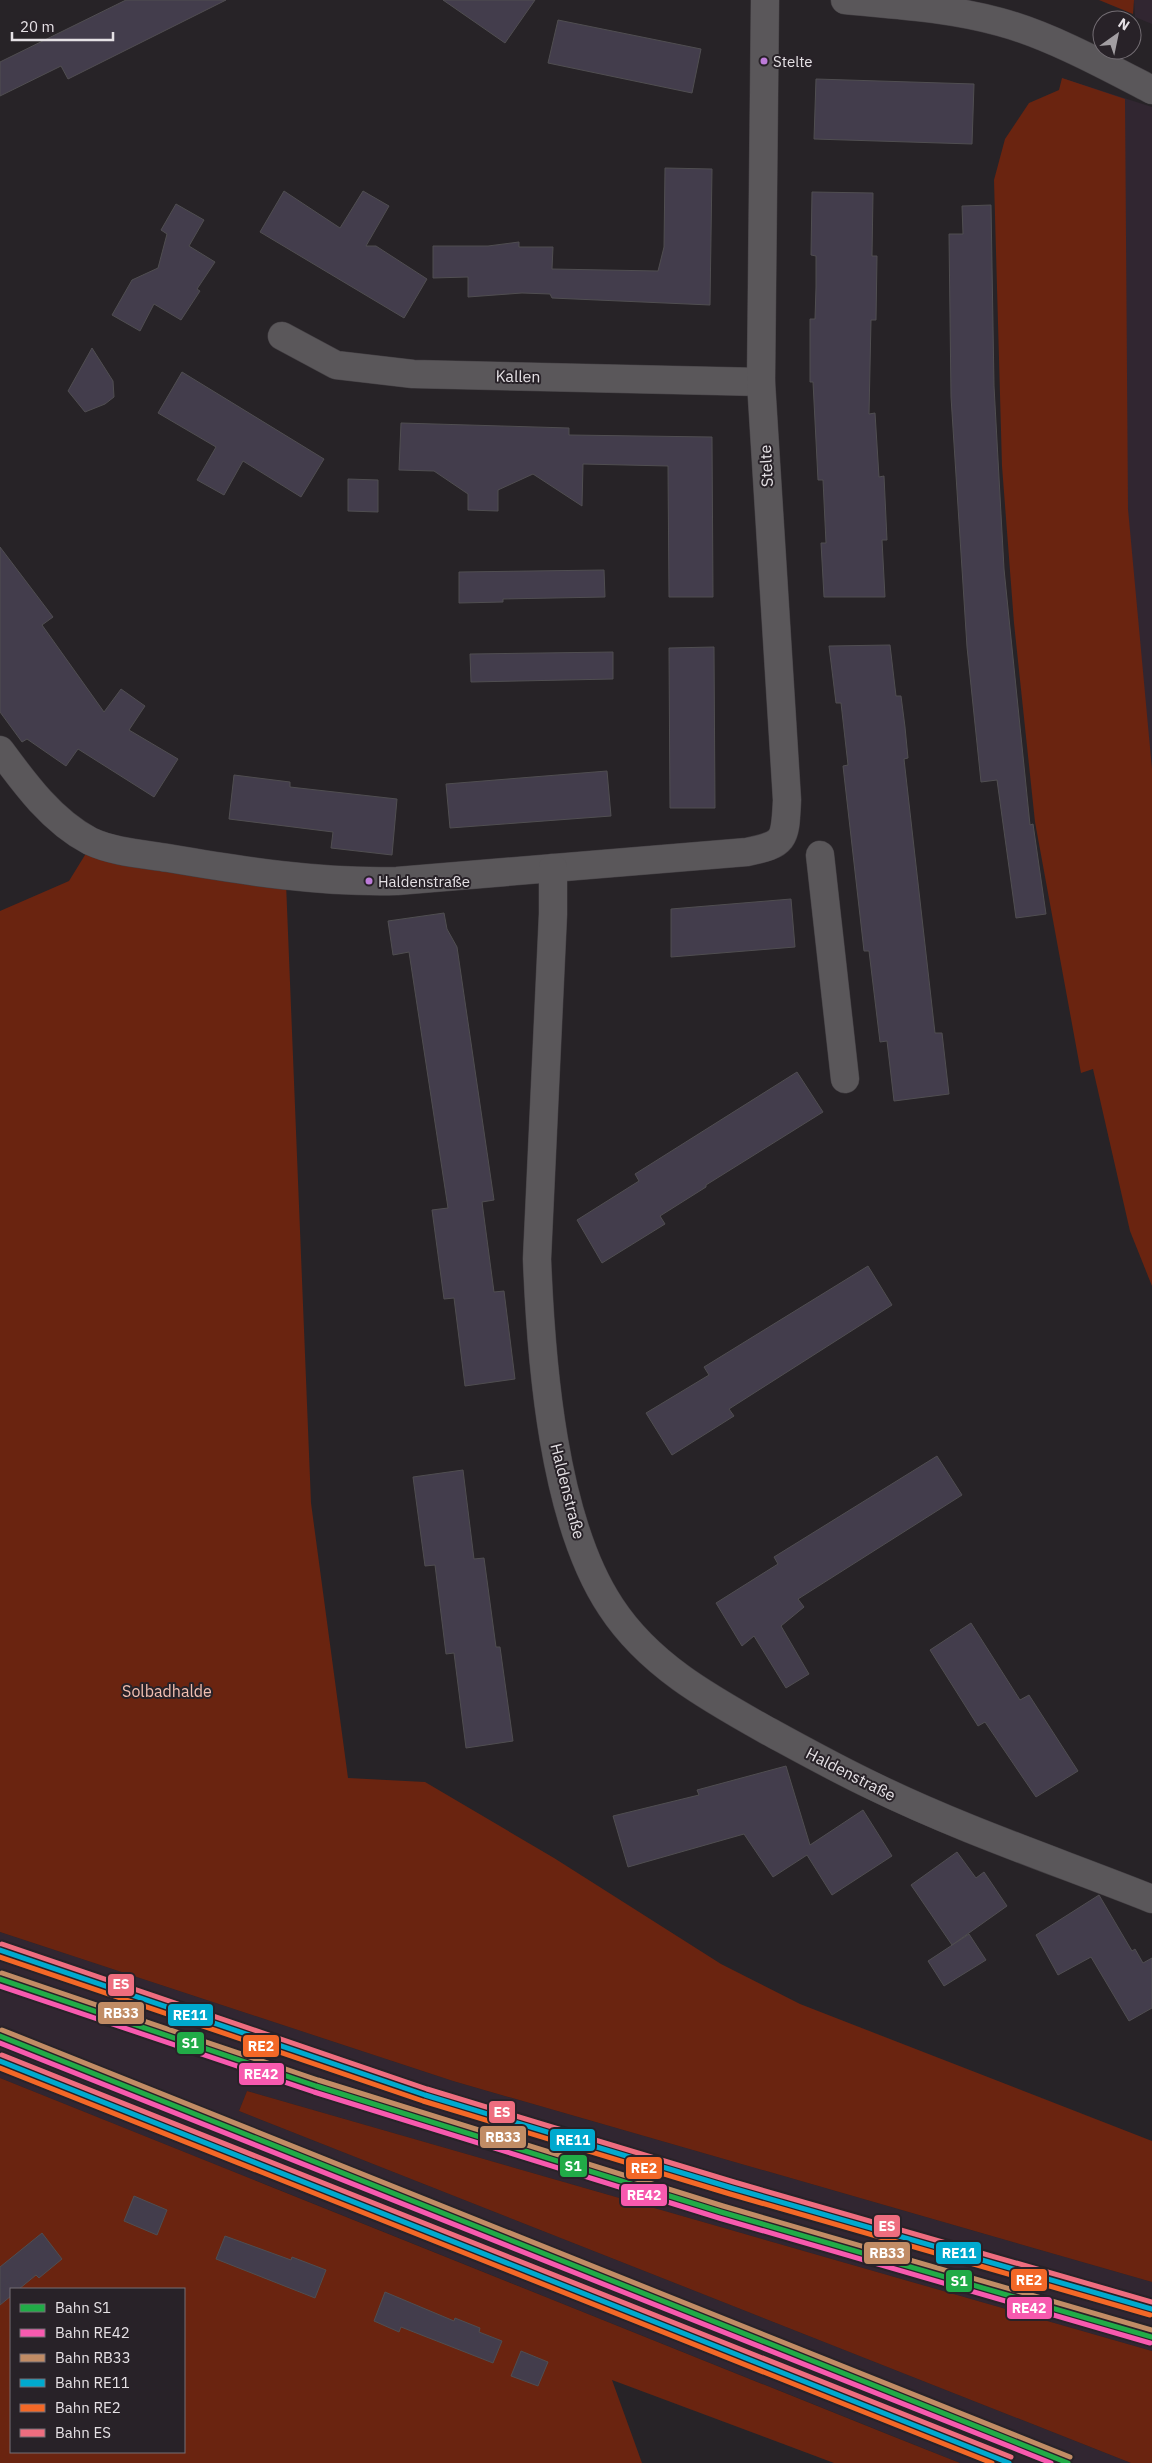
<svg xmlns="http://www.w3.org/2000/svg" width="1152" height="2463" viewBox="0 0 1152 2463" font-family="'IBM Plex Sans',sans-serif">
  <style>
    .built { fill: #312631 }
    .green { fill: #6a2410; fill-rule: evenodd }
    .building { fill: #433d4c; stroke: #504e51 }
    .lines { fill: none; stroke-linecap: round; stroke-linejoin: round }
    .minor-casing { stroke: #433f43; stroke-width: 29 }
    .minor { stroke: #5a575a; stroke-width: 28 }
    .rail-1-casing { stroke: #282228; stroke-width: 9 }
    .rail-2-casing { stroke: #282228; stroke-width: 9 }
    .rail-3-casing { stroke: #282228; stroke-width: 9 }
    .rail-4-casing { stroke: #282228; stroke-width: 9 }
    .rail-5-casing { stroke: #282228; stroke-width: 9 }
    .rail-6-casing { stroke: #282228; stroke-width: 9 }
    .rail-1 { stroke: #21ab47; stroke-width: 5 }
    .rail-2 { stroke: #f75aaf; stroke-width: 5 }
    .rail-3 { stroke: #c18c65; stroke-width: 5 }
    .rail-4 { stroke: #00a9ce; stroke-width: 5 }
    .rail-5 { stroke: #f36827; stroke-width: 5 }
    .rail-6 { stroke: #ee6d7f; stroke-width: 5 }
    .bus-dot { fill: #bd7bd9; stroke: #282228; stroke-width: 2 }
    .labels { text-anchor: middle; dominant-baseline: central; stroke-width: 4; stroke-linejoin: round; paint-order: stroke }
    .bus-label { font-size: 15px; fill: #e5e1e5; stroke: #282228; text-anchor: start }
    .street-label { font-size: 16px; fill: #e5e1e5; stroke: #282228 }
    .park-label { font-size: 16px; fill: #f2bfb1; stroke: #282228 }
    .line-badge { stroke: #282228; stroke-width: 2 }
    .badge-label { font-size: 14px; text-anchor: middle; font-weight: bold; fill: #fff }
  </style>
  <rect width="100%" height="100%" fill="#272327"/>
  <g class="built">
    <path d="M1134 0H1152V24L1135 17Z"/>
    <path d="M1062 78 1152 107V1092Z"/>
    <path d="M0 1932 453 2081 1152 2282V2351L247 2091 239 2111 1131 2463H960L0 2078Z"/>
  </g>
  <g class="green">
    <path d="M1099 0H1134L1133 14Z"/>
    <path d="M1062 78 1125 99 1128 509 1152 769V1286L1130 1231 1093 1069 1081 1073 1035 822 1014 623 1002 466 994 180 1005 139 1029 103 1059 90Z"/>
    <path d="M93 842 286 883 311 1503 348 1778 425 1782 554 1858 721 1964 800 2004 1152 2141V2282L453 2081 0 1932V911L69 881Z"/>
    <path d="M0 2078 892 2436 960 2463H834L612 2380 642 2463H0ZM11 2289H184V2452H11Z"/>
    <path d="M247 2091 1152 2351V2463H1131L239 2111Z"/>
  </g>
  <g class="building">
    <path d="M126 0H226L68 79 61 66 0 96V62Z"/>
    <path d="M443 0H535L505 43Z"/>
    <path d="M558 20 701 49 692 93 548 63Z"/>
    <path d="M816 79 974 84 972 144 814 139Z"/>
    <path d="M665 168 712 169 710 305 552 298 550 294 522 293 468 297V277L433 278V246H488L519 242V247H553L552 269 658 271 664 247Z"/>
    <path d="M284 191 340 228 363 191 389 206 366 246H376L427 279 404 318 260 232Z"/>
    <path d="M812 192 873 193 872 256H877L876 320H871L869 414 875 413 879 477 884 476 887 540H882L885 597H824L821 543H826L823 480H818L813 382H810V319H815L816 287V256L811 255Z"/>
    <path d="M176 204 204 220 189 246 215 262 197 289 200 291 181 320 154 304 140 331 112 315 132 280 158 268 167 234 161 230Z"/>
    <path d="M991 205 994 386 1004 569 1030 825 1033 824 1046 914 1016 918 997 780 981 782 967 647 951 397 949 234H963L962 206Z"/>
    <path d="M92 348 113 381 114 397 105 404 85 412 68 391Z"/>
    <path d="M182 372 324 459 301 497 243 461 224 495 197 480 216 447 158 413Z"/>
    <path d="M401 423 569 428V435L712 437 713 597H669L668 466 583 464 582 506 533 474 498 490V511L468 510V494L434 471 399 470Z"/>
    <path d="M348 479 378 480V512L348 511Z"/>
    <path d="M0 547 53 617 42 625 104 712 121 689 145 706 129 730 178 759 154 797 78 749 66 766 27 739 22 742 0 712Z"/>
    <path d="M604 570 605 597 503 599V602L459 603V572Z"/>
    <path d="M890 645 896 696H901L905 727 908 758 904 759 935 1033H942L949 1094 894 1101 887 1041 880 1042 869 951H864L843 766 848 765 841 703H836L829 646Z"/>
    <path d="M714 647 715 808H670L669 648Z"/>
    <path d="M613 652V679L471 682 470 654Z"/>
    <path d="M607 771 611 816 450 828 446 784Z"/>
    <path d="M234 775 290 782V787L397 799 392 855 331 848 333 832 229 819Z"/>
    <path d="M791 899 795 947 671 957V909Z"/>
    <path d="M444 913 447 929 457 947 494 1200 482 1202 494 1292 504 1291 515 1379 465 1386 454 1298 444 1299 432 1210 448 1208 409 952 393 955 388 921Z"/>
    <path d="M797 1072 823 1112 706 1185V1187L660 1216 665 1224 602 1263 577 1220 639 1181 635 1174Z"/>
    <path d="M868 1266 892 1305 729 1409 734 1416 672 1455 646 1413 709 1375 704 1367Z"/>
    <path d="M937 1456 962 1495 798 1599 804 1607 781 1626 809 1674 786 1688 754 1636 742 1646 716 1603 778 1564 774 1557Z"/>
    <path d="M463 1470 474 1559 484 1558 496 1647H500L513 1741 466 1748 454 1653 446 1654 435 1565 425 1566 413 1477Z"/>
    <path d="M971 1623 1020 1700 1029 1695 1078 1771 1036 1797 985 1722 978 1726 930 1650Z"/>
    <path d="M786 1766 810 1845 863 1810 892 1856 832 1895 807 1855 773 1877 744 1834 628 1867 613 1816 699 1795 697 1790Z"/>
    <path d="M957 1852 976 1878 984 1872 1007 1906 952 1945 911 1885Z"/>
    <path d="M1099 1895 1132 1951 1135 1949 1143 1963 1152 1958V2008L1129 2021 1091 1957 1058 1975 1036 1935Z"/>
    <path d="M969 1934 986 1960 944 1986 928 1961Z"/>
    <path d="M134 2196 167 2210 157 2235 124 2221Z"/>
    <path d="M42 2233 62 2259 39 2278 36 2275 19 2289H11V2296L0 2305V2267Z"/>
    <path d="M225 2236 291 2260 292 2257 326 2270 315 2298 216 2259Z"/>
    <path d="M385 2292 454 2321 455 2318 480 2328 479 2332 502 2341 493 2363 401 2327 399 2332 374 2321Z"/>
    <path d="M521 2351 548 2362 538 2386 511 2376Z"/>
  </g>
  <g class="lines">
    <defs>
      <g id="minor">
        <path d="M845 0C897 5 949 8 1000 22 1049 35 1106 66 1152 90"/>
        <path d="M282 336 336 365 413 374 761 382"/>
        <path d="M0 750C25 784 52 821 90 841 113 852 143 854 168 858 244 871 320 883 397 881L747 852C786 844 785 840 787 800L761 382 765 0"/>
        <path d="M820 855 845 1079"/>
        <path d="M553 868V914L537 1259C541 1362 553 1520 611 1607 649 1665 709 1698 768 1731 803 1750 837 1769 873 1786 963 1830 1059 1862 1152 1899"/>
      </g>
    </defs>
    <use href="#minor" class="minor-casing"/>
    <use href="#minor" class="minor"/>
    <defs>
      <g id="rail-1">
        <path d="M0 1979 316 2086 721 2212 1152 2337"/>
        <path d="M0 2036 1068 2463"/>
      </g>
      <g id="rail-2">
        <path d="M0 1986 314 2092 719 2218 1150 2343"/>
        <path d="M0 2043 1051 2463"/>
      </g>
      <g id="rail-3">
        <path d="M2 1973 318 2080 723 2206 1152 2330"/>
        <path d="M2 2030 1070 2457"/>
      </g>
      <g id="rail-4">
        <path d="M0 1950 425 2095 732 2188 1152 2309"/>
        <path d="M0 2061 1009 2463"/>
      </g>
      <g id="rail-5">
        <path d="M0 1957 423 2101 730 2194 1150 2315"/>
        <path d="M0 2068 992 2463"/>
      </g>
      <g id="rail-6">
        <path d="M2 1944 427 2089 734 2182 1152 2302"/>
        <path d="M2 2055 1011 2457"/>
      </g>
    </defs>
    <use href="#rail-1" class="rail-1-casing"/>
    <use href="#rail-2" class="rail-2-casing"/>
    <use href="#rail-3" class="rail-3-casing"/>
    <use href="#rail-4" class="rail-4-casing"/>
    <use href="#rail-5" class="rail-5-casing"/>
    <use href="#rail-6" class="rail-6-casing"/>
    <use href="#rail-1" class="rail-1"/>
    <use href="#rail-2" class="rail-2"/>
    <use href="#rail-3" class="rail-3"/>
    <use href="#rail-4" class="rail-4"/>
    <use href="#rail-5" class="rail-5"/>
    <use href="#rail-6" class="rail-6"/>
  </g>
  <g class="bus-dot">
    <circle cx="764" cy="61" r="4.5"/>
    <circle cx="369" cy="881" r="4.5"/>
  </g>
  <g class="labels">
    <g class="bus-label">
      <text x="773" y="61">Stelte</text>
      <text x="378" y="881">Haldenstraße</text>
    </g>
    <g class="street-label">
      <text transform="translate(518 376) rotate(1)">Kallen</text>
      <text transform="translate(766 466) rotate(-93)">Stelte</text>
      <text transform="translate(568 1491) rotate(76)">Haldenstraße</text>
      <text transform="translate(851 1774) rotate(27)">Haldenstraße</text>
    </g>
    <g class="park-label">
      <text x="167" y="1691">Solbadhalde</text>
    </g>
  </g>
  <g class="line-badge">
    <rect x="107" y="1973" width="28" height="24" rx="5" fill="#ee6d7f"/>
    <rect x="97" y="2001" width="48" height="24" rx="5" fill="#c18c65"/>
    <rect x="167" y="2003" width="47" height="24" rx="5" fill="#00a9ce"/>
    <rect x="176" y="2031" width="29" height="24" rx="5" fill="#21ab47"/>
    <rect x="242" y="2034" width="38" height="24" rx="5" fill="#f36827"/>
    <rect x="238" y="2062" width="47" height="24" rx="5" fill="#f75aaf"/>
    <rect x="488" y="2100" width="28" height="24" rx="5" fill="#ee6d7f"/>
    <rect x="479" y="2125" width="48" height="24" rx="5" fill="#c18c65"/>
    <rect x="549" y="2128" width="47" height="24" rx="5" fill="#00a9ce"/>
    <rect x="559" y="2154" width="29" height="24" rx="5" fill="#21ab47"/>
    <rect x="625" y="2156" width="38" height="24" rx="5" fill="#f36827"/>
    <rect x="620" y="2183" width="48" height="24" rx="5" fill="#f75aaf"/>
    <rect x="873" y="2214" width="28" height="24" rx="5" fill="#ee6d7f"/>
    <rect x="935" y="2241" width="47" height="24" rx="5" fill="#00a9ce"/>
    <rect x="863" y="2241" width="48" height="24" rx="5" fill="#c18c65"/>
    <rect x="1010" y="2268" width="38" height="24" rx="5" fill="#f36827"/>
    <rect x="945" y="2269" width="28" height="24" rx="5" fill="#21ab47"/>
    <rect x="1006" y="2296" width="47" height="24" rx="5" fill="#f75aaf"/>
  </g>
  <g class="badge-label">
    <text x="121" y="1989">ES</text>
    <text x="121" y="2018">RB33</text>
    <text x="190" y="2020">RE11</text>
    <text x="190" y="2048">S1</text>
    <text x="261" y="2051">RE2</text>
    <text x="261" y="2079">RE42</text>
    <text x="502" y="2117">ES</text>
    <text x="503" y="2142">RB33</text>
    <text x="573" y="2145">RE11</text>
    <text x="573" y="2171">S1</text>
    <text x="644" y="2173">RE2</text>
    <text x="644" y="2200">RE42</text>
    <text x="887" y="2231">ES</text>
    <text x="959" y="2258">RE11</text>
    <text x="887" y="2258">RB33</text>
    <text x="1029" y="2285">RE2</text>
    <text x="959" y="2286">S1</text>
    <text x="1029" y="2313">RE42</text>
  </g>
  <rect x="10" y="2288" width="175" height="165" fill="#282228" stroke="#746e74"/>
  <rect x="20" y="2304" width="25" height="8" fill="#21ab47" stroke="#746e74"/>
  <text x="55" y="2313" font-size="15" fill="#e5e1e5">Bahn S1</text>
  <rect x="20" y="2329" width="25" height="8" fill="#f75aaf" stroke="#746e74"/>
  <text x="55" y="2338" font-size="15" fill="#e5e1e5">Bahn RE42</text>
  <rect x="20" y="2354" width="25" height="8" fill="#c18c65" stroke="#746e74"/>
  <text x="55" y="2363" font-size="15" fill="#e5e1e5">Bahn RB33</text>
  <rect x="20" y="2379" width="25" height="8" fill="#00a9ce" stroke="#746e74"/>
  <text x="55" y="2388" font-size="15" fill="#e5e1e5">Bahn RE11</text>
  <rect x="20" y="2404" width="25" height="8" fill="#f36827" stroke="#746e74"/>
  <text x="55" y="2413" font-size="15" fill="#e5e1e5">Bahn RE2</text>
  <rect x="20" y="2429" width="25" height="8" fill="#ee6d7f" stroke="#746e74"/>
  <text x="55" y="2438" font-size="15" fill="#e5e1e5">Bahn ES</text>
  <g transform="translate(1117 35) rotate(33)"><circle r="24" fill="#282228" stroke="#746e74"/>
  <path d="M0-4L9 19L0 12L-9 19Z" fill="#a29ea2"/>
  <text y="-8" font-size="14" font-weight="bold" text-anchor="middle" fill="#e5e1e5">N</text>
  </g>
  <path d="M12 32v8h101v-8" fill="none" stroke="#e5e1e5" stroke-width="2.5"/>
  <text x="20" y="32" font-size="15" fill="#e5e1e5" stroke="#282228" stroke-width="4" paint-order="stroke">20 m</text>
</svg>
